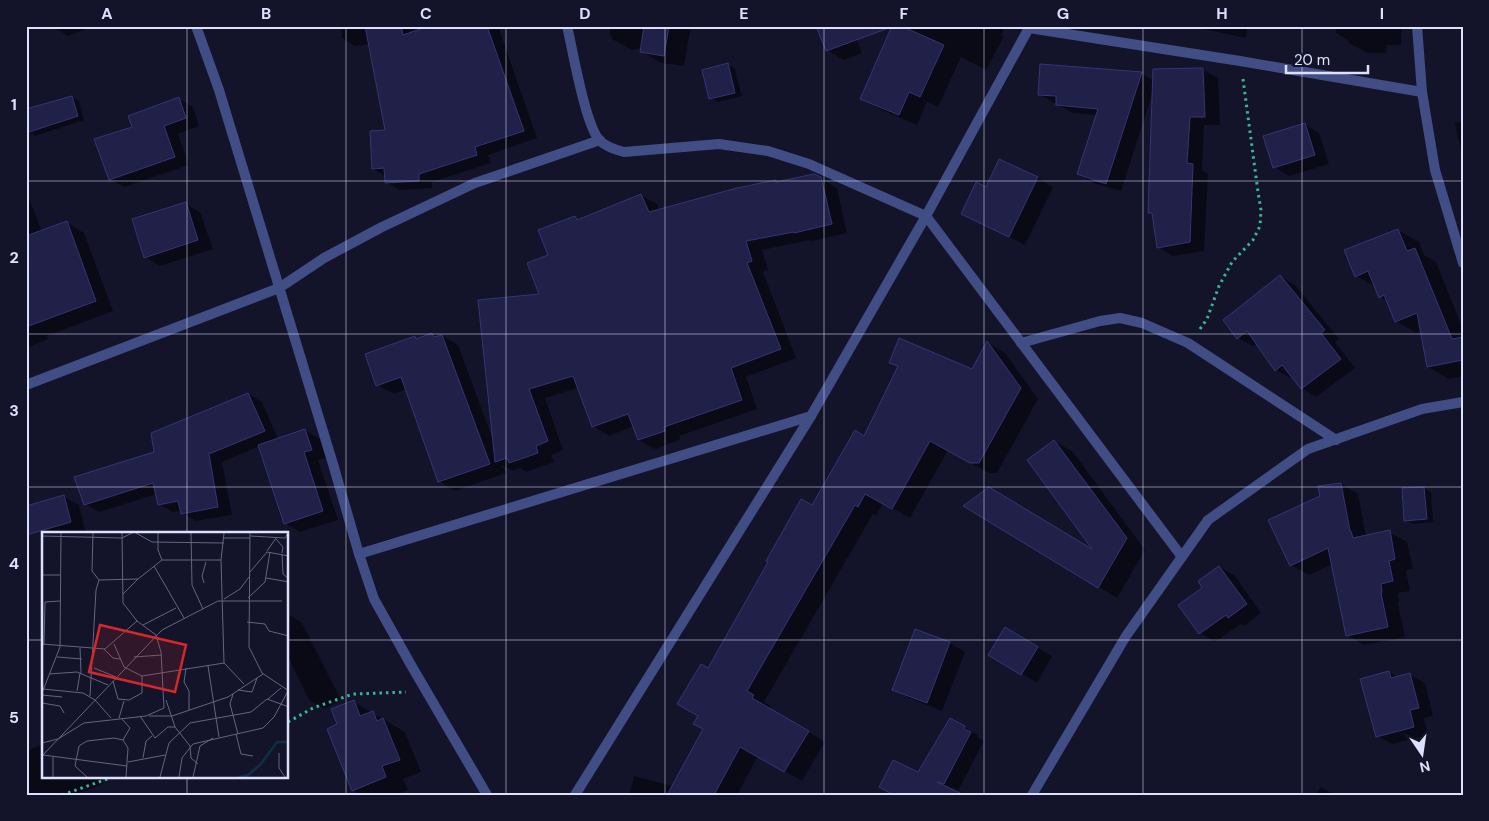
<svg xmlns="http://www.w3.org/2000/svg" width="1489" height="821" viewBox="0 0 1489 821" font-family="'DM Sans',sans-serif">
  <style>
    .shadow { fill: #0007 }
    .building { fill: #202049; stroke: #343574 }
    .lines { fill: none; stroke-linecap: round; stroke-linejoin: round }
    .path { stroke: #39b593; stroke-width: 3; stroke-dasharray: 2.5 4; stroke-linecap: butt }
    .minor { stroke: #414d85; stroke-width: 10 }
    .grid { fill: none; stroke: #dde1fd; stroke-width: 1; stroke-opacity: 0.55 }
    .inset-river { fill: none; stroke: #0f2f46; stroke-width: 2.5 }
    .inset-road { fill: none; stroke: #64667e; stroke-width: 1 }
    .view { fill: #d62828; fill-opacity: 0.15; stroke: #d62828; stroke-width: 2.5 }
    .inset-edge { fill: none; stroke: #dde1fd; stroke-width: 2.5 }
    .neatline { fill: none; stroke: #dde1fd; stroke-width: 2 }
    .grid-label { font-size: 16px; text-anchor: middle; font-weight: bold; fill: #dde1fd }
  </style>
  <rect width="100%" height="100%" fill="#13142a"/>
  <g class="shadow">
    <path d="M52 26H94L68 36Z"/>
    <path d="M341 26H498L537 138 488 155 491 163 432 182V188L400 190 386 182 385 176 373 169 387 132 370 44 355 46 342 38Z"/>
    <path d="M608 26H691L684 66 661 63 641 51V48L632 50 612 39Z"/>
    <path d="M851 26 862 53 844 60 827 50Z"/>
    <path d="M894 26H1006L1001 35 1004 36 986 70 961 57 938 107 927 102 917 125 880 109 862 98Z"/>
    <path d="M1189 26H1248L1246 38Z"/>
    <path d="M1336 26H1402L1401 45H1387L1386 53H1367L1349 43V41L1336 33Z"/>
    <path d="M728 64 735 69 742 96 718 102 710 98Z"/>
    <path d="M1041 65 1142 74 1153 80 1203 69 1218 78 1220 125H1204L1202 170 1208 174 1204 251 1173 256 1158 247 1153 215 1149 212 1152 95 1121 191 1093 183 1078 174 1098 115 1072 113 1057 104V103H1054L1039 94Z"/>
    <path d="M72 97 79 101 84 120 35 136 28 132Z"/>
    <path d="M179 99 193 107 199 126 178 134 189 165 124 187 110 179 133 127Z"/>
    <path d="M1463 122V161L1455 123Z"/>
    <path d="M1304 124 1319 133 1329 164 1289 176 1274 167Z"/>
    <path d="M1000 161 1038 178 1053 187 1025 245 962 213 986 189Z"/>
    <path d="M820 178 837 188 847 233 812 241 810 240 762 250 768 270 763 272 796 358 746 377 757 409 679 436 680 440 655 449 639 440 634 426 609 436 593 426 578 388 545 398 563 450 551 455 554 462 526 472 520 468 513 471 502 465 506 473 455 491 439 481 407 389 394 394 377 385 415 338 418 339 432 334 438 337 442 336 458 345 493 440 541 295 549 256 575 218 580 220 641 195 657 204 660 210 776 181 778 183Z"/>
    <path d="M26 190 42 232 67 223 84 233 113 311 47 336 48 339 26 348Z"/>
    <path d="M185 203 200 212 213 249 160 266 145 257Z"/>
    <path d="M1398 230 1419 242 1424 255 1436 262 1463 329V376L1449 379 1428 367 1421 331 1416 333 1396 321 1388 301 1380 297 1376 287 1356 276Z"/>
    <path d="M1280 276 1295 285 1339 339 1335 342 1355 368 1316 397 1301 388 1293 377 1291 378 1276 370 1257 343 1253 346 1238 338Z"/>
    <path d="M988 343 1005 353 1038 399 997 473H989L948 450 910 518 883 503 876 516 873 514 764 702 771 706 769 709 825 742 802 781 758 756 737 795H629L634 776 673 786 705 729 699 715 709 670 812 507 865 438 899 367 890 362 972 371Z"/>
    <path d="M248 394 262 402 278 439 305 430 320 439 326 458 318 460 338 520 300 532 285 523 260 446 222 462 232 515 196 521 182 513V511L173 512 159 504 157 494 99 512 85 504 155 453Z"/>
    <path d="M1054 441 1073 452 1145 550 1117 598 965 506 1097 552Z"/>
    <path d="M1341 484 1358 494 1366 536 1389 532 1407 542 1413 569 1406 570 1410 591 1398 593 1399 602 1398 603 1405 637 1364 645 1347 635 1333 564 1309 575 1291 565 1322 497Z"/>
    <path d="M1424 488 1431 492 1433 522 1413 524 1406 520Z"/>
    <path d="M64 497 79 505 85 530 74 534H44L39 531Z"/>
    <path d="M1220 567 1235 576 1261 613 1244 626 1241 624 1215 642 1200 633 1204 588Z"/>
    <path d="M288 614 302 623 341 700 324 709 309 700 288 657Z"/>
    <path d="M1005 629 1052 656 1037 683 990 655Z"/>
    <path d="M916 631 950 643 965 652 942 711 909 698 894 690Z"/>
    <path d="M1389 672 1398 677 1410 675 1425 683 1433 716 1424 718 1428 735 1392 744 1377 736Z"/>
    <path d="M354 702 405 732 421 772 403 779 408 790 395 795H361L353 790 339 725Z"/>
    <path d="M951 720 978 735 977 737 984 741 958 791 952 787 948 795 918 774Z"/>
    <path d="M44 744V777H100L104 784 73 795H26V751Z"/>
    <path d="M1321 787 1335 795H1316Z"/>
  </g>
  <g class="building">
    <path d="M365 26H401L403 35 429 26H487L524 131 475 147 477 155 419 174V181L385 183 384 168 372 169 370 131 385 130Z"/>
    <path d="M644 26H669L664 56 640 52Z"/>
    <path d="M816 26H886V29L826 51Z"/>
    <path d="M892 26H901L944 45 920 97 909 92 899 115 860 99Z"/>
    <path d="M728 63 735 93 709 99 702 70Z"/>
    <path d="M1040 64 1142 72 1106 184 1077 174 1098 109 1056 105V96L1038 95Z"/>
    <path d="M1203 68 1205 117H1190L1187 163 1193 164 1190 242 1157 248 1152 213H1148L1153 69Z"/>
    <path d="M72 96 78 116 26 133V109Z"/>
    <path d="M179 97 186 118 164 126 175 157 109 180 94 139 132 127 128 116Z"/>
    <path d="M1305 123 1315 155 1273 168 1263 136Z"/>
    <path d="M999 159 1038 177 1009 237 961 214 976 182 986 187Z"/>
    <path d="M814 174 821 177 832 224 794 233V232L746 241 752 261 747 263 781 349 731 368 742 400 664 427 665 431 638 440 628 414 592 427 573 376 529 389 548 441 536 446 538 453 509 463 507 458 495 462 478 300 539 294 527 263 548 255 538 230 575 216 577 220 641 194 649 212 737 188 776 180V182Z"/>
    <path d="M186 202 198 240 144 258 132 219Z"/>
    <path d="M67 221 96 301 26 327V236Z"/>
    <path d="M1398 229 1407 251 1415 248 1452 339 1463 337V360L1427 367 1417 313 1395 322 1384 295 1379 298 1368 271 1355 277 1344 250Z"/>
    <path d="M1280 275 1325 330 1321 333 1341 359 1301 389 1282 365 1275 371 1247 331 1237 339 1223 320Z"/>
    <path d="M432 333 434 337 442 335 490 464 438 482 401 377 376 386 365 354 415 336 416 339Z"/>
    <path d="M899 338 972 369 987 341 1021 388 979 463H970L930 441 892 509 865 494 858 507 855 505 747 691 754 695 752 698 809 731 784 772 740 747 714 795H667L703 729 693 724 698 716 677 704 701 664 708 668 768 562 766 561 801 499 812 505 855 430 864 436 898 366 889 363Z"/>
    <path d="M248 393 265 431 209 454 218 507 181 514 178 501 158 505 153 483 84 505 74 477 154 452 151 433Z"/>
    <path d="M305 429 312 450 304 452 323 511 284 524 258 445Z"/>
    <path d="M1054 440 1127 538 1098 588 963 506 989 487 1092 549 1027 460Z"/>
    <path d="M1341 483 1350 531H1351L1353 538 1390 530 1395 559 1389 561 1393 581 1381 584 1382 593H1381L1388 627 1346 636 1328 548 1290 566 1268 520 1320 496 1318 486Z"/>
    <path d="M1424 487 1427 519 1404 521 1402 488Z"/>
    <path d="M64 495 71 522 26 535V506Z"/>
    <path d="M1219 566 1247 604 1228 618 1226 615 1199 634 1178 605 1202 588 1198 581Z"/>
    <path d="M1005 627 1038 647 1021 675 988 655Z"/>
    <path d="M915 629 950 642 927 703 892 690Z"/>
    <path d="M1389 671 1391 678 1410 673 1419 708 1410 710 1414 727 1376 737 1360 679Z"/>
    <path d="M354 700 360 716 373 711 377 721 383 718 400 760 382 766 386 777 352 791 327 729 337 724 331 709Z"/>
    <path d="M950 718 965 726 964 729 971 732 944 784 937 782 964 795H894L879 787 893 760 918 772Z"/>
  </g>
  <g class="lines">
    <g class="path">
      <path d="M1200 329 1207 319 1219 286 1232 262 1253 240 1260 226 1261 210 1258 192 1243 79"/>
      <path d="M288 722 313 708 353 694 406 692"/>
      <path d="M62 795 113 777"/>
    </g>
    <g class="minor">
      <path d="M196 26 219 90 333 464 359 554 374 599 411 665 487 795"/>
      <path d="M567 26C573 51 585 125 600 141 607 147 616 150 624 152L719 144 768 151 809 164 926 216 1182 557"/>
      <path d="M1417 26 1422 92 1435 170 1463 263"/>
      <path d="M1029 28 1240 61 1422 92"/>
      <path d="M1021 343 1100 321 1120 318 1142 323 1188 343 1336 440"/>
      <path d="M26 385 279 288 324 258 382 227 475 183 600 140"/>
      <path d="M359 554 811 416"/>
      <path d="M575 795 811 416 926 216 1030 26"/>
      <path d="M1032 795 1126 636 1208 520 1308 449 1422 409 1463 402"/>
    </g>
  </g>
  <path class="grid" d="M187 26V534M346 26V795M506 26V795M665 26V795M824 26V795M984 26V795M1143 26V795M1302 26V795M26 181H1463M26 334H1463M26 487H1463M26 640H44M288 640H1463M187 777V795"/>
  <g transform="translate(42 532)">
    <rect width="246" height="246" fill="#13142a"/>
    <path class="inset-river" d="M197 245 206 243 218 233 235 210H247"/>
    <path class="inset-road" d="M51 1 50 39 57 48 96 47 120 28H179M94 1 110 10 182 11M116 1V18L120 28M149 1 150 53 161 77M208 1 207 115 220 141 247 159M0 4 80 6 90 1M208 4 243 6 246 1M182 6H208M234 7 241 15 240 21M225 19 234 6M240 22 241 42 247 47M112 34 142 86M208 40 225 20 247 24M0 43H18M224 46 247 50M162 51 160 44 164 30M81 62 97 46M206 66 223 50 228 20M182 67 198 57 207 45M205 90 223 92 227 99 247 104M101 93 134 76M0 112 63 117 95 89M2 113 3 70 18 69M38 116 39 141M62 117 71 126 78 127M15 125 40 127M92 125 120 123M182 131 179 28 182 1M182 131 202 152M166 134 177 205M52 136 74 145M144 136 142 150 147 159V178M7 142 35 140 66 153M100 144 182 131M71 149 76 167 87 168 100 161V144L82 135 72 112M1 157 41 161 53 168 69 186M196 158 210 160 215 146M35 159 38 141M0 161 18 115 19 1M191 162 188 172 196 202M0 163 20 165M48 164 54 58 57 48M226 167 239 156M124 168 133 195 148 214 149 226 156 232M0 171 18 174 22 181M98 184 113 206 126 195H133M107 184H130L186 165 221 142M77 186 82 169M80 187 88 196 81 208M194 202 199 222 211 224M0 211 16 207 42 191 104 184 122 176 119 120 114 103 95 89 81 71 80 1M237 221V236L243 245M1 223 85 234M0 224 120 98 176 69H240M101 226 104 209 110 204M86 230 123 223M11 245V225M45 245 33 234 37 214 45 209 72 206 81 208 86 216 84 245M118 245 127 211 148 191 209 180 225 167 247 175M137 245 140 226 151 212 221 196 232 185 246 159M151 245 158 214 171 206"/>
    <path class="view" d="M58 93 144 113 133 160 47 140Z"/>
    <rect width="246" height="246" class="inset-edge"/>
  </g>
  <rect width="1489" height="821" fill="none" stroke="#13142a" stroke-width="55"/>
  <g transform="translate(1422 754) rotate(167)" stroke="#13142a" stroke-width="4" paint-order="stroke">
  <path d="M0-4L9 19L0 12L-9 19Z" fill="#dde1fd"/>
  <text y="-8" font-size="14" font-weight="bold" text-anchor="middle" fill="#dde1fd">N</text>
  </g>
  <path d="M1286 65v8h82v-8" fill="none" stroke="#dde1fd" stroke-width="2.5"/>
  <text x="1294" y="65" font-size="15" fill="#dde1fd" stroke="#13142a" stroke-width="4" paint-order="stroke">20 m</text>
  <rect x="28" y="28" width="1434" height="766" class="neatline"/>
  <g class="grid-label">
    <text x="107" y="19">A</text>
    <text x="266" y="19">B</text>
    <text x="426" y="19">C</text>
    <text x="585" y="19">D</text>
    <text x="744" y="19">E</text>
    <text x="904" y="19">F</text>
    <text x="1063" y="19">G</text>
    <text x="1222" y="19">H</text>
    <text x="1382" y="19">I</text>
    <text x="14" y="110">1</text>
    <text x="14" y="263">2</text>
    <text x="14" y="416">3</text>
    <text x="14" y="569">4</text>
    <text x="14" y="723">5</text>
  </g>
</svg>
